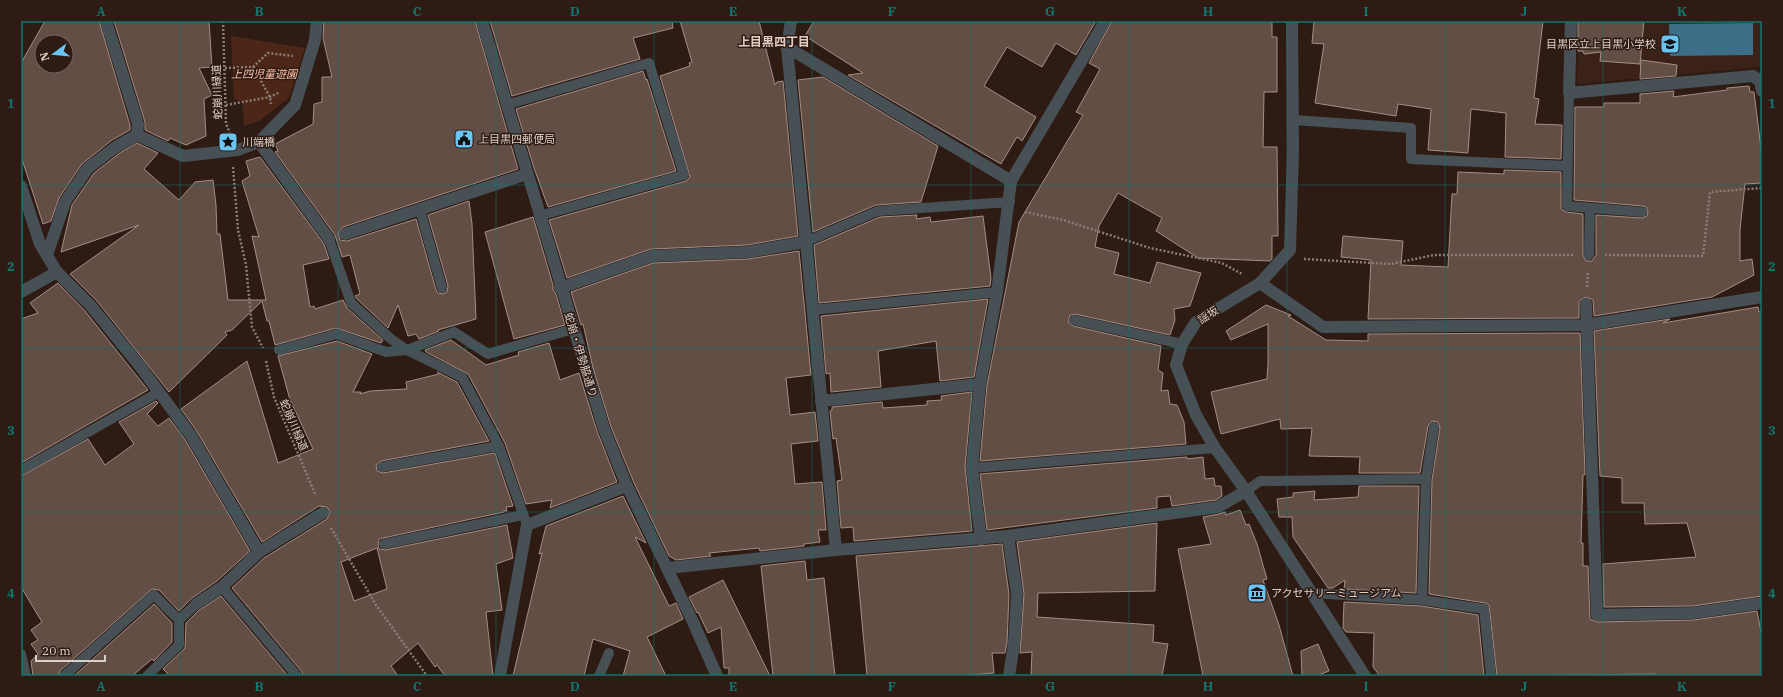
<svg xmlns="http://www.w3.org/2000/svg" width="1783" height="697" viewBox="0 0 1783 697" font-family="'IBM Plex Serif','Noto Sans JP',serif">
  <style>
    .built { fill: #3a2218 }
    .green { fill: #4c2717 }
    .water { fill: #3c6e87 }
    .building { fill: #624e45; stroke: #a48d84; fill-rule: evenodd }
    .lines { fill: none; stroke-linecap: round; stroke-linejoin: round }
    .path { stroke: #8c7d77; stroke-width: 2.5; stroke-dasharray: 2 2; stroke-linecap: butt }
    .lane { stroke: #475055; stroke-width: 10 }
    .street { stroke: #475055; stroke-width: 12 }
    .grid { fill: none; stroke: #0f766e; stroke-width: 1; stroke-opacity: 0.55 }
    .labels { text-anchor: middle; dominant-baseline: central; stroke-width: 3; stroke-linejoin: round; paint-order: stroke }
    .poi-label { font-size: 11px; fill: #dbcfca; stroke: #2d1b14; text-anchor: start }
    .park-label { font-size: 11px; font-style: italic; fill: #ffc3aa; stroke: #2d1b14 }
    .street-label { font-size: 11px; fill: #dbcfca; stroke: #2d1b14 }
    .neighbourhood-label { font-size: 12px; font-weight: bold; fill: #e4cbc1; stroke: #2d1b14 }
    .neatline { fill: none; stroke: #0f766e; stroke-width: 1.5 }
    .grid-label { font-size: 13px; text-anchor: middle; font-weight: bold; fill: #0f766e }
  </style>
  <rect width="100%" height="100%" fill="#2d1b14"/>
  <path class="built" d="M1579 21H1762V67L1577 84Z"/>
  <path class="green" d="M231 36 305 48 289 98 259 121 244 126 242 101 234 99Z"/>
  <path class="water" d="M1753 23V55L1670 56 1669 24Z"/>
  <g class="building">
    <path d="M45 21H99L130 125V130L112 140 82 164 59 198 51 221 43 224 21 156V63ZM42 42H66V66H42Z"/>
    <path d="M114 21H209L212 67 199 68 212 95 204 99 206 136 186 145 170 138 168 141 145 130V122Z"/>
    <path d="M324 21H475L518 169 343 227 338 233 340 240 347 241 416 219 436 290 438 293 443 294 447 292 448 286 428 215 469 201 472 224 476 319 438 330 439 331 419 339 416 334 408 336 398 305 388 328 357 299 355 296 360 294 350 255 342 257 335 235 275 152 278 151 275 144 313 124 314 104 322 102V77H332L323 38Z"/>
    <path d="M490 21H672L673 28 633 38 640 59 512 96Z"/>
    <path d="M680 21H759L775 85 777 82 783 81 798 236 747 245 651 249 567 278 549 220 686 181 690 177 660 76 690 66 689 63 692 62Z"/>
    <path d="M814 21H1096L1076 55 1056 43 1042 67 1007 47 984 86 1036 117 1022 141 1017 137 1001 164 848 75 863 73 805 36Z"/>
    <path d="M1112 21H1272V37H1277V92H1264L1263 147H1277L1278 236H1272V259L1270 261 1198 258 1156 231 1162 218 1118 193 1099 226 1095 247 1119 253 1114 274 1150 283 1157 262 1201 273 1190 306 1174 309 1175 320 1170 335 1075 314 1070 315 1068 322 1073 326 1161 346 1158 370 1163 373 1161 391 1168 390 1170 404 1177 405 1184 422 1186 444 980 461 987 385 1019 222 1083 115 1076 112 1100 69 1089 63Z"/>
    <path d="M1314 21H1543L1534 98 1539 99 1535 124 1562 125 1561 159 1505 157 1506 113 1471 109 1468 153 1428 150 1431 109 1398 104 1396 116 1315 103 1324 44 1312 43Z"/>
    <path d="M1578 21H1644L1640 64 1600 61 1601 52 1584 54 1583 51H1578Z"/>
    <path d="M1641 60 1677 65 1676 76 1640 79Z"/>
    <path d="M643 71 646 80 647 79 676 171 548 207 534 168 516 109Z"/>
    <path d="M823 77 938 146 921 202 876 205 813 232 798 80Z"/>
    <path d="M1749 86 1750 92H1754L1762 156V183L1745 184 1740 229V261L1752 259 1754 275 1712 297 1594 316 1593 300 1586 297 1579 301V318L1368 319 1371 260 1341 257 1343 236 1403 241 1401 265 1448 267 1452 194H1457L1458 172 1504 174V170L1561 172V209L1566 212 1583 214V255L1586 261H1592L1596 255V215L1642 218 1647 216 1648 212 1646 207 1643 206 1574 200 1575 107H1604V103H1640V94L1674 91 1673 97 1727 90V88Z"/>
    <path d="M137 143 158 153 144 169 179 200 195 182 213 180 216 205 217 234H220L228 300H266L252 236 259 237 242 181 250 176 246 161 260 157 324 244 329 259 303 265 310 307 314 306 315 309 343 300 347 308 383 340 381 343 336 328 275 345 269 321H267L262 301 232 330 225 332 227 335 169 392 97 301 70 274 139 225 61 252 72 205 94 173 121 152Z"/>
    <path d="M917 215 916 219 930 217 931 222 983 216 991 278 990 286 819 303 814 245 880 217Z"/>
    <path d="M533 217 553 285V290L556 294 565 325 514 339 485 232Z"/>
    <path d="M799 251 811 375 786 378 790 415 815 412 818 441 791 444 795 484 822 482 826 530H818L820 542 804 544V546L760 551 759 548 709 553 711 556 676 560 669 556 634 483 611 427 593 368 583 324 581 325 571 292 653 263 748 259Z"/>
    <path d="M58 283 85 311 148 390 21 463V319L38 313 30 303Z"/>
    <path d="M988 299 974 377 940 381 936 341 878 351 881 387 831 392 830 373 826 374 821 316Z"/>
    <path d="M1266 305 1291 315 1288 316 1326 340 1368 341V334L1580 333 1585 475H1583L1581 543H1583V566H1588L1590 619 1597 622 1694 620 1757 611 1762 637V676H1656L1655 674 1497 676 1489 605 1485 603 1429 594 1432 480 1440 428 1438 422 1432 421 1428 426 1420 473H1359L1360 457 1309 456 1312 428 1281 429 1280 419 1221 434 1211 392 1267 379 1268 364V324L1231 340 1226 331Z"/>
    <path d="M1758 307 1759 312 1762 311V596L1693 606 1604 607 1603 564 1696 557 1687 523 1645 524 1644 503H1622V478L1600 476 1594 331 1670 319 1663 323Z"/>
    <path d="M451 340 486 365 519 355 518 352 549 343 560 380 579 373 597 431 617 482 550 508 552 500 526 504 505 443 468 374 426 352 425 350Z"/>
    <path d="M337 341 372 354 353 392H361L360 394 370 391 407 389 406 382 439 374 437 372 457 382 489 441 381 461 376 465 377 471 383 473 495 453 513 506 506 507 507 511H504V512L383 538 379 539 378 545 379 549 385 550 507 525 513 558 496 564 502 610 486 612 493 676H445L437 665 435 667 418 643 391 666 398 676H303L302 672 232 588 264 558 327 519 330 512 327 507 319 506 262 542 196 430 181 409 247 361 278 463 313 449 290 400 278 356ZM377 548 387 589 354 601 341 562Z"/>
    <path d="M972 392 965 467 972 531 854 541 853 527 841 528 837 481 842 480 836 438 833 439 830 411 832 410V407L882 402 883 408 927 405V401L942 400 941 396Z"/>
    <path d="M156 401 158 403 147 414 158 426 169 418 184 438 250 551 217 581 192 598 179 611 159 590 152 589 60 671 58 676H33L31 661 38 654 31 644 38 640 31 630 42 622 21 587V476L88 439 105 465 134 444 119 422Z"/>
    <path d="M1187 457V459L1203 457 1205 479 1214 478 1215 486H1221L1222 496 1216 500 1172 506 1170 496 1157 497V508L987 530 980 474Z"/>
    <path d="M1359 486H1419L1416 593 1344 589 1345 580 1333 588H1328L1293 537 1292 517H1279L1277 499 1293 497V493L1315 491 1314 500 1358 497Z"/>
    <path d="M623 496 646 543 635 537 669 606 676 603 683 619 647 637 666 676H623L630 651 593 639 584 676H513L542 553 539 554 546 526Z"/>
    <path d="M1240 510 1246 525 1249 524 1257 544 1267 579 1263 580 1279 625 1293 676H1203L1178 549 1211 544 1203 517 1219 514 1225 512 1226 515Z"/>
    <path d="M1157 523 1155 591 1038 593 1037 617 1154 625 1153 642 1168 644 1162 676H1031L1032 652 1020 653 1024 594 1017 542Z"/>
    <path d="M1002 544 1009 594 1007 643 1005 653H992L994 673 957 676H867L856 556Z"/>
    <path d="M805 561 807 580 824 578 835 676H773L761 566Z"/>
    <path d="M723 580 770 676H729V668H724L721 627 708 633 698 612 697 613 689 597Z"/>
    <path d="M221 596 288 676H170L163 669 185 648 186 623 198 611Z"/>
    <path d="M1344 602 1421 606 1478 615 1484 676H1380L1373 667 1374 633 1346 632 1343 628Z"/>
    <path d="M154 604 172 623V642L154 661 152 659 132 676H74Z"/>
    <path d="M1318 644 1329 671 1316 676H1302L1301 651Z"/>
  </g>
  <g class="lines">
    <g class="path">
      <path d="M223 21 226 124 230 133"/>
      <path d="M253 67 270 97 271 104"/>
      <path d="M225 68 253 67 268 53 293 56"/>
      <path d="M226 105 270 97 280 92"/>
      <path d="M233 167 238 230 246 265 252 327 263 348"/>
      <path d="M1025 212 1063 220 1150 248 1222 263 1242 274"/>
      <path d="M1605 255 1703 256 1710 192 1762 188"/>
      <path d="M1304 259 1391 264 1434 255H1574"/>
      <path d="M1587 287 1588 272"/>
      <path d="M266 361 274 397 316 496"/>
      <path d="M331 528 376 605 427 676"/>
    </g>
    <g class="lane">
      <path d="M1569 93 1567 206 1642 212"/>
      <path d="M506 105 649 63 684 175 539 216"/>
      <path d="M1293 120 1411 128V159L1567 166"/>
      <path d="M420 210 442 288"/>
      <path d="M329 239 351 303 391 339 407 350 462 377 499 446 527 525"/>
      <path d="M805 242 878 211 1010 202"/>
      <path d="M1589 255 1590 208"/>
      <path d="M812 310 997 292"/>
      <path d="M1074 320 1182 344"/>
      <path d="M279 350 337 334 386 352 407 350 454 332 488 354 573 329"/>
      <path d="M382 467 499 446"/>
      <path d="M972 468 1215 448"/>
      <path d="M21 470 159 392"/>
      <path d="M1246 491 1260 481 1426 479"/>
      <path d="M384 544 523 515"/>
      <path d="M222 587 297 676"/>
      <path d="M1312 593 1422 600 1484 609 1491 676"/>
      <path d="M1422 600 1426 479 1434 427"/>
      <path d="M21 654 26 676"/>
      <path d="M64 676 154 595 179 620 196 604"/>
      <path d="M147 676 179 645V620"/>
      <path d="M599 676 609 653"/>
    </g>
    <g class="street">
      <path d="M106 21 138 124 137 135"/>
      <path d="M482 21 604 429 627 486 693 622 717 676"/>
      <path d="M791 21 787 47 836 550"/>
      <path d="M1292 21 1293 150 1290 250 1260 283 1196 322 1182 344 1176 365 1196 415 1215 448 1246 491 1365 676"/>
      <path d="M1571 21 1569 93 1753 76 1760 81 1762 91"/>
      <path d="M787 47 1011 181 1105 21"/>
      <path d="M259 142 329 239"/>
      <path d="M21 186 40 244 57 272 91 306 139 365 190 434 259 552"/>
      <path d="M345 234 527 174"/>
      <path d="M47 255 65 202 88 168 117 146 137 135 183 156 238 150 259 142 295 105 315 40 317 21"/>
      <path d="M1260 283 1323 327 1586 325 1762 297"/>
      <path d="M560 288 652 256 748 252 805 242"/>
      <path d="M21 292 57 272"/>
      <path d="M1586 304 1597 615 1694 613 1762 603"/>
      <path d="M821 401 980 384"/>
      <path d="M1008 536 1017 594 1014 644 1009 676"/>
      <path d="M981 539 972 468 980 384 997 292 1011 181"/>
      <path d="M668 568 836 550 1008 536 1218 507 1246 491"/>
      <path d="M196 604 222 587 259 552 323 513"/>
      <path d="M500 676 527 525 627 486"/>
    </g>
  </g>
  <path class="grid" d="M180 21V676M338 21V676M496 21V676M654 21V676M812 21V676M971 21V676M1129 21V676M1287 21V676M1445 21V676M1603 21V676M21 185H1762M21 348H1762M21 512H1762"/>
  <defs>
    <symbol id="school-square" viewBox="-11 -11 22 22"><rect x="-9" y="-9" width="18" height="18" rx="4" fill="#68c4f0" stroke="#2d1b14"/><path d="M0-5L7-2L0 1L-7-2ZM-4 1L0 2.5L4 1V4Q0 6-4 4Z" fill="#111"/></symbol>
    <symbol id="civic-square" viewBox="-11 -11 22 22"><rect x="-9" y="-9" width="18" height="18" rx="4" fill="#68c4f0" stroke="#2d1b14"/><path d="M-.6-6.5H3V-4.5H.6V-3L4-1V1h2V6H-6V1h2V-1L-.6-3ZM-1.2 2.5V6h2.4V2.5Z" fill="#111"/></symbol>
    <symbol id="sight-square" viewBox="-11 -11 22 22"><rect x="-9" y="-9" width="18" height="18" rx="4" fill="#68c4f0" stroke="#2d1b14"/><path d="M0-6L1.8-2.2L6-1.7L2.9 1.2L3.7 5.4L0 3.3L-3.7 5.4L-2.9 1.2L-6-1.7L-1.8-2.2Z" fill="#111"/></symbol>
    <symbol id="museum-square" viewBox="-11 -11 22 22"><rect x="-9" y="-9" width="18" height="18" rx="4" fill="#68c4f0" stroke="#2d1b14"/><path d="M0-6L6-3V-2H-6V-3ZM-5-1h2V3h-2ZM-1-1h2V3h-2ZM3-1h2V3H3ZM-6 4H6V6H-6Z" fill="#111"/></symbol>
  </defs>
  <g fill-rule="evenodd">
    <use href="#school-square" x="1659" y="33" width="22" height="22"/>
    <use href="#civic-square" x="453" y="128" width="22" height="22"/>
    <use href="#sight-square" x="217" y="131" width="22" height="22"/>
    <use href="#museum-square" x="1246" y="582" width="22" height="22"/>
  </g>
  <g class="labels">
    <g class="poi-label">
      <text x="1656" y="44" text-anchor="end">目黒区立上目黒小学校</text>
      <text x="478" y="139">上目黒四郵便局</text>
      <text x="242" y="142">川端橋</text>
      <text x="1271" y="593">アクセサリーミュージアム</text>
    </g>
    <g class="park-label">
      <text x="264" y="74">上四児童遊園</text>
    </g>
    <g class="street-label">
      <text transform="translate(217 92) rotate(-92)">蛇崩川緑道</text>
      <text transform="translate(1208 315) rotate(-33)">謡坂</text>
      <text transform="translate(581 355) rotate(73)">蛇崩・伊勢脇通り</text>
      <text transform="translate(294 425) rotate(67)">蛇崩川緑道</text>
    </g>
    <g class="neighbourhood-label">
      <text x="774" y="41">上目黒四丁目</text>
    </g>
  </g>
  <rect width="1783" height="697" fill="none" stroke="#2d1b14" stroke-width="44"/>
  <g transform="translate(54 54) rotate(254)"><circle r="19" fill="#2d1b14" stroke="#73635d"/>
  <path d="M0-3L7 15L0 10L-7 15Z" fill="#68c4f0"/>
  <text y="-6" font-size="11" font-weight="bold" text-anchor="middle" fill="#dbcfca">N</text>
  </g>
  <path d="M36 655v6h69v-6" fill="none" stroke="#dbcfca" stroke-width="2"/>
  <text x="42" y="655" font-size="12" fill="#dbcfca" stroke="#2d1b14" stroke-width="3" paint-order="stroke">20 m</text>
  <rect x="22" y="22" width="1739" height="653" class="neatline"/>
  <g class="grid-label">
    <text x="101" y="16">A</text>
    <text x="259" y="16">B</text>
    <text x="417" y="16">C</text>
    <text x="575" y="16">D</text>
    <text x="733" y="16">E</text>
    <text x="892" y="16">F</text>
    <text x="1050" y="16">G</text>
    <text x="1208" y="16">H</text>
    <text x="1366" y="16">I</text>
    <text x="1524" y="16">J</text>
    <text x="1682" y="16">K</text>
    <text x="11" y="108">1</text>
    <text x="1772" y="108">1</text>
    <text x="11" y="271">2</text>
    <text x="1772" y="271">2</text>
    <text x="11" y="435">3</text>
    <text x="1772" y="435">3</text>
    <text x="11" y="598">4</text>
    <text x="1772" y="598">4</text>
    <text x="101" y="691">A</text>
    <text x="259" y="691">B</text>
    <text x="417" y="691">C</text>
    <text x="575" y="691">D</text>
    <text x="733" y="691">E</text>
    <text x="892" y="691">F</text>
    <text x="1050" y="691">G</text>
    <text x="1208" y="691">H</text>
    <text x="1366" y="691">I</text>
    <text x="1524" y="691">J</text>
    <text x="1682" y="691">K</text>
  </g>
</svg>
